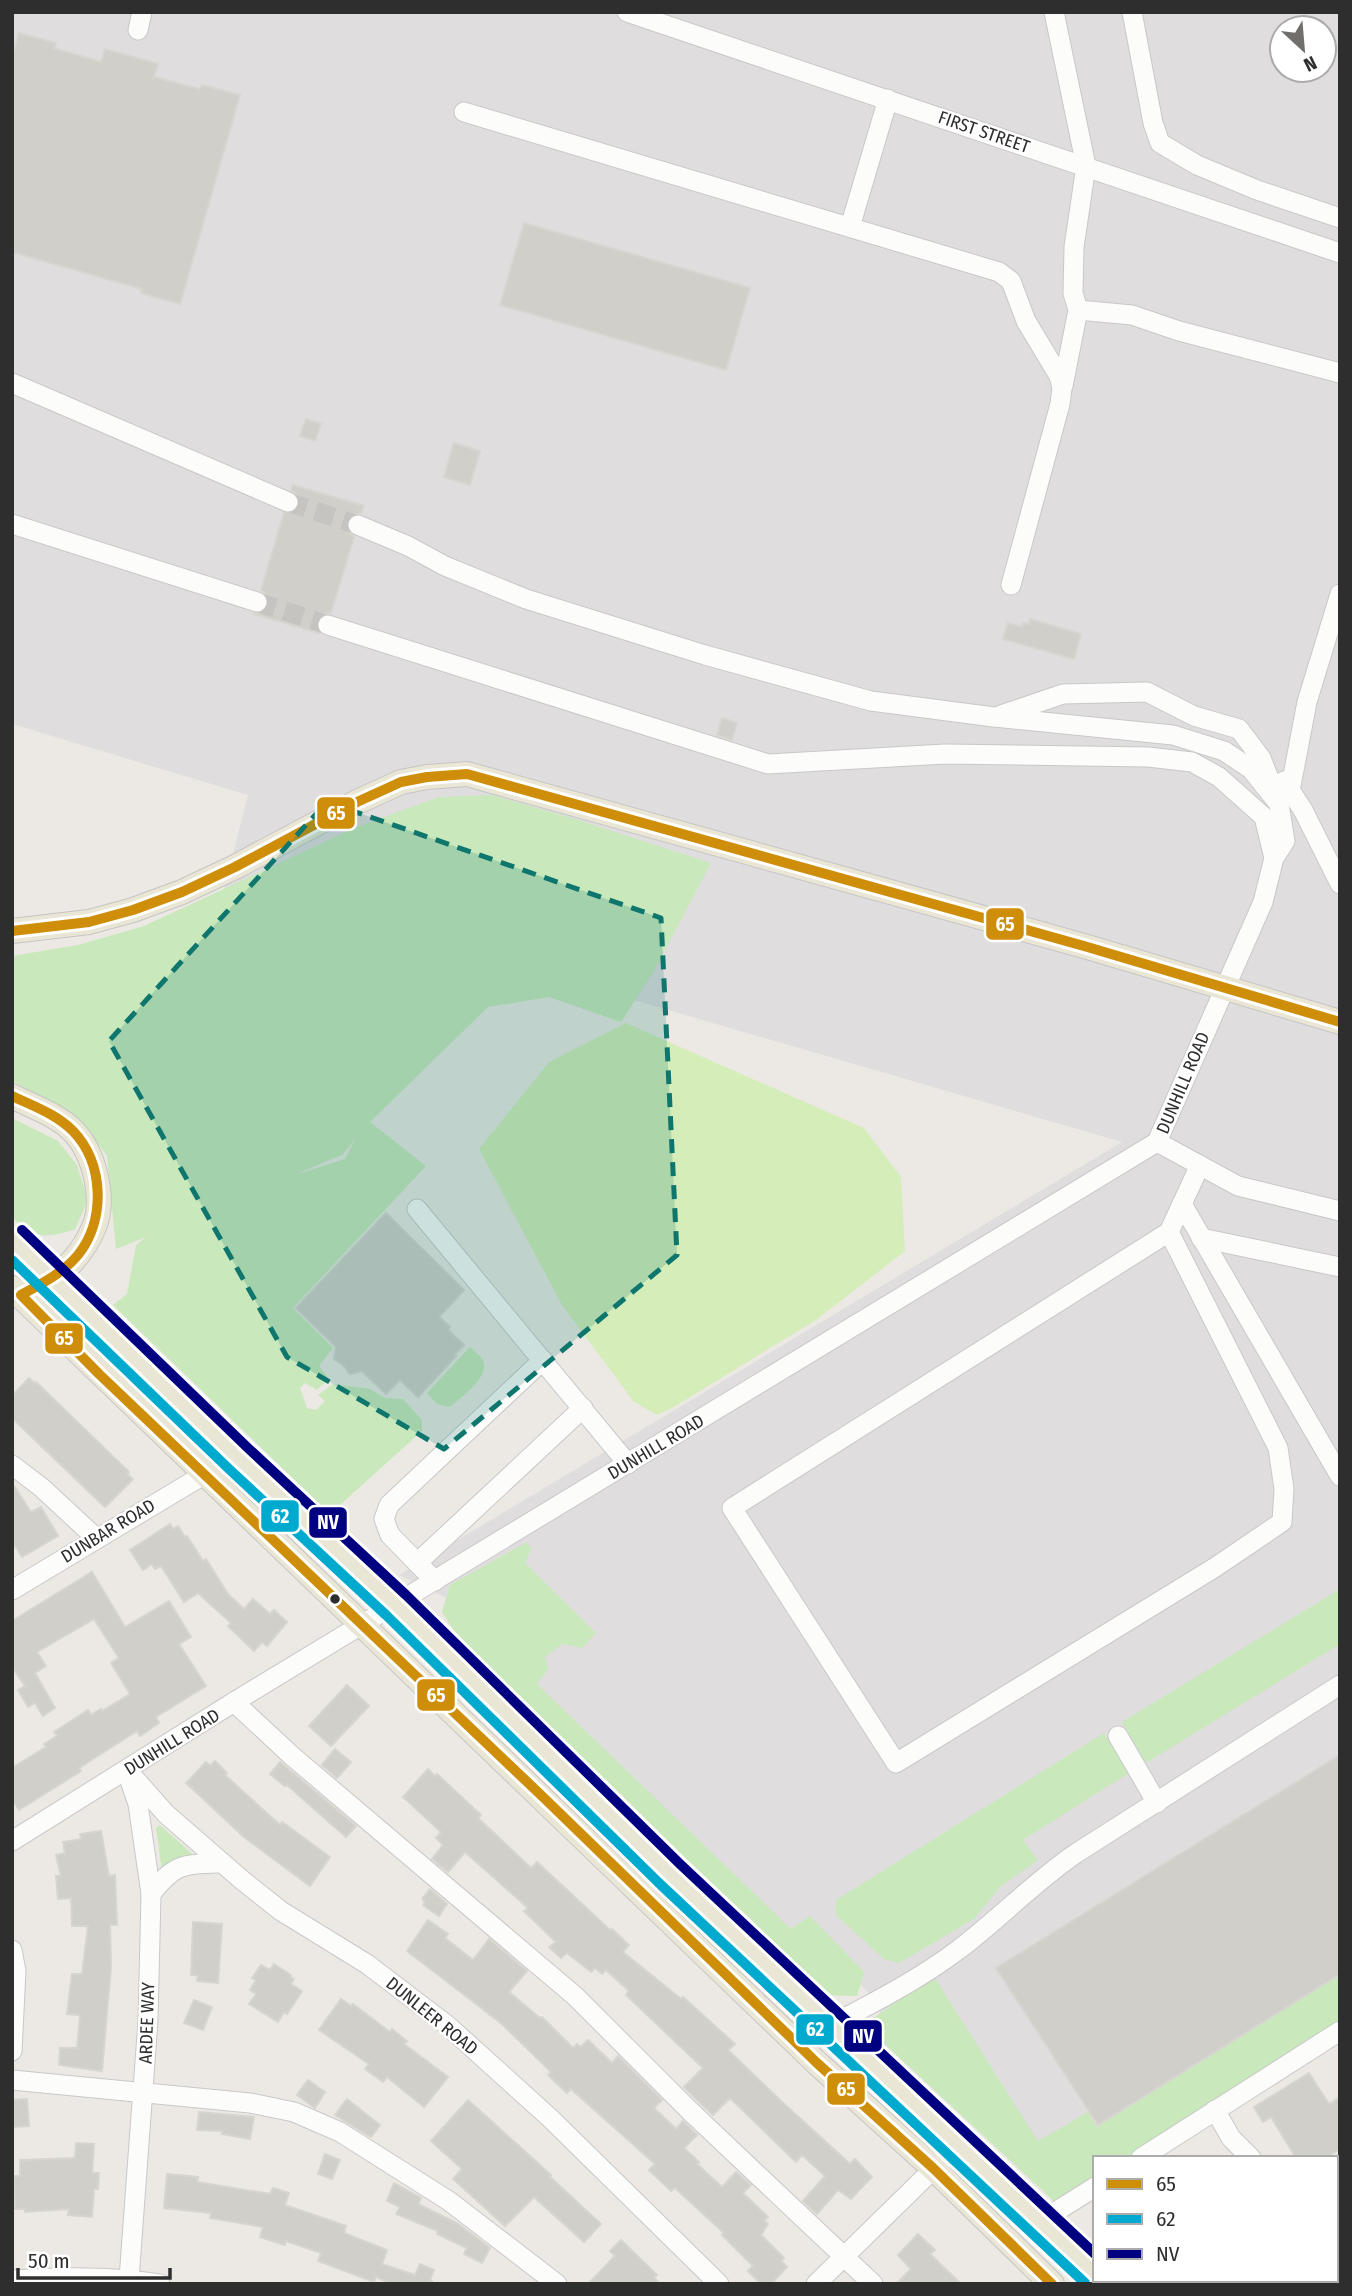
<svg xmlns="http://www.w3.org/2000/svg" width="1352" height="2296" viewBox="0 0 1352 2296" font-family="'Fira Sans Condensed',sans-serif">
  <style>
    .industrial { fill: #e0dddf; fill-rule: evenodd }
    .green { fill: #c9e8bb; fill-rule: evenodd }
    .pitch { fill: #d4edb9 }
    .building { fill: #d1cfca; stroke: #d7d5d0; stroke-width: 2 }
    .lines { fill: none; stroke-linecap: round; stroke-linejoin: round }
    .minor-tunnel { stroke: #c6c4c0; stroke-width: 19; stroke-dasharray: 19 10; stroke-linecap: butt }
    .minor-casing { stroke: #c9c8c9; stroke-width: 21 }
    .major-casing { stroke: #c6c5c4; stroke-width: 26 }
    .minor { stroke: #fcfcfb; stroke-width: 19 }
    .major { stroke: #e9e6d5; stroke-width: 24 }
    .bus-1-casing { stroke: #fff; stroke-width: 16 }
    .bus-2-casing { stroke: #fff; stroke-width: 16 }
    .bus-3-casing { stroke: #fff; stroke-width: 16 }
    .bus-1 { stroke: #cf8e09; stroke-width: 10 }
    .bus-2 { stroke: #00a9ce; stroke-width: 10 }
    .bus-3 { stroke: #000080; stroke-width: 10 }
    .marked { fill: #0f766e; fill-opacity: 0.2; stroke: #0f766e; stroke-width: 5; stroke-dasharray: 14 9; stroke-linejoin: round }
    .bus-dot { fill: #2e2e2e; stroke: #fff; stroke-width: 2.5 }
    .labels { text-anchor: middle; dominant-baseline: central; stroke-width: 5; stroke-linejoin: round; paint-order: stroke }
    .street-label { font-size: 18px; fill: #2e2e2e; stroke: #fff }
    .line-badge { stroke: #fff; stroke-width: 2.5 }
    .badge-label { font-size: 19px; text-anchor: middle; font-weight: bold; fill: #fff }
  </style>
  <rect width="100%" height="100%" fill="#ece9e4"/>
  <path class="industrial" d="M12 12H1340V2017L1095 2158 1059 2192 875 2024 882 2007 861 1985 836 1983 447 1598 399 1575 1122 1142 503 962 133 1243 248 795 12 724ZM1282 28H1324V70H1282Z"/>
  <g class="green">
    <path d="M492 795 575 819 711 863 654 971 621 1022 549 997 488 1007 370 1122 426 1166 293 1308 333 1348 319 1366 329 1379 317 1390 305 1383 300 1388 307 1408 316 1410 325 1401 318 1395 333 1384 370 1389 385 1398 403 1399 422 1420V1431L330 1514 113 1305 127 1294 136 1245 146 1237 116 1249 107 1156 92 1136 69 1112 12 1081V956L78 945 144 926 357 827 439 797ZM355 1140 345 1159 294 1175 342 1155Z"/>
    <path d="M12 1118 58 1141 77 1165 88 1200 75 1229C46 1239 35 1239 12 1217Z"/>
    <path d="M470 1347C474 1351 479 1355 482 1359 493 1375 461 1397 450 1407L437 1404 427 1393Z"/>
    <path d="M527 1542 531 1549 525 1563 596 1633 582 1648 562 1644 545 1657 548 1669 537 1684 791 1929 810 1916 864 1972 857 1996 818 1995 454 1631 442 1612 450 1585Z"/>
    <path d="M1340 1589V1644L1146 1763 1122 1722Z"/>
    <path d="M1104 1733 1129 1773 1023 1840 1038 1860 999 1888 974 1919 899 1963 884 1959 836 1915V1900Z"/>
    <path d="M160 1825 192 1854 191 1859 162 1870 156 1828Z"/>
    <path d="M933 1975 1038 2141 1088 2112 1097 2127 1340 1975V2026L1130 2158H1095V2180L1057 2204 864 2025Z"/>
  </g>
  <path class="pitch" d="M626 1023 864 1128 901 1177 905 1251 816 1320 674 1407 657 1415 634 1402 562 1305 479 1149 549 1062Z"/>
  <g class="building">
    <path d="M19 33 56 43 54 48 101 62 105 49 158 64 154 77 200 89 202 85 240 95 180 304 141 293 142 289 12 252V57Z"/>
    <path d="M524 223 750 288 726 370 500 305Z"/>
    <path d="M306 419 321 424 315 441 300 436Z"/>
    <path d="M454 443 480 451 470 485 444 477Z"/>
    <path d="M293 485 364 506 361 513 351 515 347 521 348 532 354 537 331 613H325L317 621 319 633 254 614 265 611 269 605 266 594 261 590 284 513 295 512 299 506 298 495 291 490Z"/>
    <path d="M1030 619 1081 634 1074 659 1003 639 1008 623 1022 627 1023 623 1029 624Z"/>
    <path d="M722 718 737 723 732 740 717 735Z"/>
    <path d="M386 1213 464 1290 439 1317 450 1327 448 1330 464 1345 454 1355 456 1356 418 1397 400 1380 386 1394 362 1371 350 1374 343 1365 334 1359 336 1347 296 1308Z"/>
    <path d="M29 1378 34 1383 36 1382 129 1472 127 1474 133 1479 105 1507 12 1418V1396Z"/>
    <path d="M12 1483 31 1512 41 1507 58 1536 22 1557 12 1541Z"/>
    <path d="M170 1524 173 1529 178 1526 185 1537 187 1536 203 1561 206 1559 228 1594 244 1609 253 1599 270 1614 274 1610 287 1622 267 1646 262 1642 254 1651 228 1626 231 1623 198 1593 184 1602 161 1566 155 1569 152 1564 143 1570 130 1550Z"/>
    <path d="M92 1572 125 1627 169 1601 191 1637 179 1644 206 1686 156 1717 159 1723 140 1736 137 1731 79 1768 81 1771 19 1810 12 1800V1768L46 1747 44 1744 57 1736 54 1732 88 1710 91 1715 101 1709 102 1711 130 1694 111 1663 119 1658 94 1619 37 1652 46 1666 35 1673 55 1708 43 1716 35 1703 28 1707 18 1690 25 1686 12 1667V1621Z"/>
    <path d="M347 1685 369 1706 331 1746 309 1726Z"/>
    <path d="M335 1749 351 1762 337 1778 322 1765Z"/>
    <path d="M1340 1755V1974L1098 2125 996 1968Z"/>
    <path d="M215 1761 227 1773 225 1775 280 1825 282 1822 330 1857 310 1886 244 1837 186 1783 206 1762 210 1766Z"/>
    <path d="M280 1762 356 1826 346 1837 287 1785 285 1786 270 1774Z"/>
    <path d="M428 1769 435 1776 437 1774 481 1815 478 1818 531 1868 537 1862 610 1930 612 1929 629 1945 623 1952 681 1999 683 1997 735 2044 728 2050 780 2100 850 2164 855 2159 872 2177 851 2199 838 2190 817 2214 803 2201 825 2176 802 2155 796 2162 730 2098 713 2115 701 2104 684 2087 703 2068 626 1995 629 1991 606 1970 602 1974 595 1968 591 1972 567 1953 561 1958 549 1947 556 1942 524 1911 528 1908 465 1852 448 1872 432 1859 443 1845 436 1838 441 1832 403 1797Z"/>
    <path d="M101 1831 109 1876 115 1875 117 1925H110L111 1967 102 2071 59 2065 60 2048H77L80 2015 67 2014 72 1974H82L88 1926H72L71 1898 58 1899 56 1876H61L56 1855 65 1853 63 1842 81 1839 80 1834Z"/>
    <path d="M430 1889 447 1904 439 1916 423 1905 425 1902 422 1899Z"/>
    <path d="M428 1920 448 1934 445 1938 473 1960 489 1939 527 1971 509 1992 540 2018 542 2017 573 2048 577 2044 581 2047 588 2040 612 2063 618 2056 662 2100 654 2108 676 2129 683 2121 697 2135 684 2148 699 2162 697 2164 722 2187 736 2172 751 2185 743 2193 768 2217 764 2221 768 2224 761 2235 784 2258 781 2261 787 2267 771 2284H761L748 2271 753 2266 722 2235 724 2233 675 2188 671 2191 649 2170 655 2164 571 2089 567 2093 548 2075 551 2072 502 2024 407 1951Z"/>
    <path d="M193 1922 222 1924 218 1983 197 1981 198 1975H191Z"/>
    <path d="M274 1964 291 1975 290 1977 294 1979 291 1984 302 1991 287 2014 284 2012 278 2022 249 2004 256 1994 250 1990 256 1980 252 1978 261 1965 270 1970Z"/>
    <path d="M341 1999 351 2006 353 2004 390 2032 392 2029 407 2041 404 2044 448 2077 424 2107 387 2077 383 2082 365 2069 369 2064 319 2030Z"/>
    <path d="M194 2000 212 2007 203 2030 184 2023Z"/>
    <path d="M1309 2073 1329 2104 1340 2097V2149L1325 2158H1296L1271 2117 1263 2122 1254 2107Z"/>
    <path d="M308 2080 325 2092 315 2108 297 2095Z"/>
    <path d="M27 2099 29 2126 12 2127V2100Z"/>
    <path d="M347 2099 380 2125 371 2137 335 2115Z"/>
    <path d="M468 2100 551 2175 549 2176 601 2224 584 2242 534 2197 505 2226 453 2179 462 2169 431 2141Z"/>
    <path d="M199 2112 254 2117 250 2139 222 2134 223 2131 197 2130Z"/>
    <path d="M76 2143 94 2144 92 2173H99L98 2189H94L92 2217 68 2215 69 2209 25 2212V2209H15L14 2176H20V2160L75 2158Z"/>
    <path d="M325 2154 340 2160 332 2179 318 2174Z"/>
    <path d="M167 2174 198 2177 197 2182 270 2194 273 2188 289 2193 285 2205 346 2226 344 2233 387 2250 382 2264 415 2275 420 2264 434 2270 430 2280 432 2281V2284H392L376 2277 374 2282 318 2261 321 2253 286 2241 285 2245 260 2237 263 2227 210 2218 211 2213 164 2208Z"/>
    <path d="M394 2183 421 2198 418 2204 457 2223 490 2248 482 2263 464 2254 467 2248 437 2234 438 2231 396 2214 400 2207 387 2201Z"/>
    <path d="M918 2234 935 2250 930 2254 961 2284H896L911 2269 898 2255Z"/>
    <path d="M621 2240 657 2275 654 2278 660 2284H588L615 2256 610 2251Z"/>
  </g>
  <g class="lines">
    <g class="minor-tunnel">
      <path d="M288 502 358 525"/>
      <path d="M257 602 328 625"/>
    </g>
    <defs>
      <g id="minor">
        <path d="M627 12 1340 253"/>
        <path d="M1054 12 1086 166 1074 247 1073 293 1078 310 1063 386"/>
        <path d="M1132 12 1153 123 1160 143 1197 165 1257 190 1340 218"/>
        <path d="M138 30 142 12"/>
        <path d="M464 112 999 272 1011 281 1026 321 1059 376 1062 388 1060 404 1011 585"/>
        <path d="M850 227 888 99"/>
        <path d="M1078 310 1132 315 1179 331 1340 373"/>
        <path d="M12 383 288 502"/>
        <path d="M12 524 257 602"/>
        <path d="M328 625 768 764 945 754 1148 757 1192 762 1219 777 1264 817 1274 858"/>
        <path d="M1001 715 1063 694 1147 692 1194 716 1239 729 1261 758 1272 786"/>
        <path d="M1284 781 1303 810 1340 884"/>
        <path d="M1290 791 1307 702 1340 594"/>
        <path d="M1157 1142 1238 1186 1340 1211"/>
        <path d="M1182 1204 1340 1476"/>
        <path d="M417 1209 628 1464"/>
        <path d="M1169 1232 732 1508 896 1763 1214 1568 1282 1522 1284 1489 1278 1448 1169 1232 1200 1165"/>
        <path d="M1201 1238 1340 1267"/>
        <path d="M12 1465 41 1487 96 1538"/>
        <path d="M417 1563 583 1408"/>
        <path d="M435 1581 390 1535 384 1519 389 1505 543 1360"/>
        <path d="M12 1590 205 1474"/>
        <path d="M234 1702 292 1756 575 1996 690 2111 873 2284"/>
        <path d="M1118 1736 1157 1803"/>
        <path d="M127 1770 166 1814 242 1880 281 1911 367 1964 447 2025 550 2118 719 2284"/>
        <path d="M12 1841 234 1702 1157 1142 1263 902 1274 858 1285 841 1279 804 1251 769 1224 751 1173 735 994 717 871 701 705 655 526 599 445 566 408 546 358 525"/>
        <path d="M151 1894C174 1864 183 1864 220 1863"/>
        <path d="M12 1950 16 1971 12 2051"/>
        <path d="M831 2025C875 2002 918 1980 958 1950 998 1920 1033 1883 1075 1854L1340 1685"/>
        <path d="M12 2080 250 2103 294 2112 340 2132 449 2201 557 2284"/>
        <path d="M1215 2110 1231 2138 1251 2158"/>
        <path d="M1141 2158 1340 2031"/>
        <path d="M1336 2193 1340 2191"/>
        <path d="M1041 2221 1095 2187"/>
        <path d="M1336 2236 1340 2240"/>
        <path d="M129 2279 148 2021 151 1894 138 1804 129 1778"/>
        <path d="M12 2280C62 2277 111 2276 160 2284"/>
        <path d="M816 2284 959 2144"/>
        <path d="M1245 2284 1248 2280"/>
      </g>
      <g id="major">
        <path d="M12 931 89 922 133 910 182 892 235 867 357 802 401 782 427 777 467 774 1084 946 1340 1022"/>
        <path d="M12 1096C31 1106 58 1115 73 1131 94 1152 106 1199 94 1227 84 1252 64 1274 40 1286"/>
        <path d="M12 1240 239 1459 396 1605 671 1875 1095 2273"/>
        <path d="M12 1288 817 2063 933 2168 1052 2284"/>
      </g>
    </defs>
    <use href="#minor" class="minor-casing"/>
    <use href="#major" class="major-casing"/>
    <use href="#minor" class="minor"/>
    <use href="#major" class="major"/>
    <defs>
      <g id="bus-1">
        <path d="M12 931 89 922 133 910 182 892 235 867 357 802 401 782 427 777 467 774 1084 946 1340 1022"/>
        <path d="M12 1096C33 1106 56 1114 73 1131 104 1163 106 1220 78 1255 63 1273 41 1284 21 1295L99 1374 543 1797 817 2063 933 2168 1052 2284"/>
      </g>
      <path id="bus-2" d="M12 1260 229 1469 386 1615 661 1885 1085 2283"/>
      <path id="bus-3" d="M22 1230 249 1449 406 1595 681 1865 1095 2254"/>
    </defs>
    <use href="#bus-1" class="bus-1-casing"/>
    <use href="#bus-2" class="bus-2-casing"/>
    <use href="#bus-3" class="bus-3-casing"/>
    <use href="#bus-1" class="bus-1"/>
    <use href="#bus-2" class="bus-2"/>
    <use href="#bus-3" class="bus-3"/>
  </g>
  <path class="marked" d="M327 802 661 918 677 1255 444 1449 287 1357 109 1041Z"/>
  <circle class="bus-dot" cx="335" cy="1599" r="6"/>
  <g class="labels">
    <g class="street-label">
      <text transform="translate(984 132) rotate(19)">FIRST STREET</text>
      <text transform="translate(1183 1083) rotate(-67)">DUNHILL ROAD</text>
      <text transform="translate(656 1447) rotate(-31)">DUNHILL ROAD</text>
      <text transform="translate(108 1531) rotate(-31)">DUNBAR ROAD</text>
      <text transform="translate(172 1742) rotate(-32)">DUNHILL ROAD</text>
      <text transform="translate(432 2016) rotate(39)">DUNLEER ROAD</text>
      <text transform="translate(147 2023) rotate(-88)">ARDEE WAY</text>
    </g>
  </g>
  <g class="line-badge">
    <rect x="316" y="796" width="40" height="34" rx="7" fill="#cf8e09"/>
    <rect x="985" y="907" width="40" height="34" rx="7" fill="#cf8e09"/>
    <rect x="44" y="1322" width="40" height="33" rx="7" fill="#cf8e09"/>
    <rect x="260" y="1499" width="40" height="34" rx="7" fill="#00a9ce"/>
    <rect x="308" y="1506" width="40" height="33" rx="7" fill="#000080"/>
    <rect x="416" y="1678" width="40" height="34" rx="7" fill="#cf8e09"/>
    <rect x="795" y="2013" width="40" height="33" rx="7" fill="#00a9ce"/>
    <rect x="843" y="2019" width="40" height="34" rx="7" fill="#000080"/>
    <rect x="826" y="2072" width="40" height="34" rx="7" fill="#cf8e09"/>
  </g>
  <g class="badge-label">
    <text x="336" y="820">65</text>
    <text x="1005" y="931">65</text>
    <text x="64" y="1345">65</text>
    <text x="280" y="1523">62</text>
    <text x="328" y="1529">NV</text>
    <text x="436" y="1702">65</text>
    <text x="815" y="2036">62</text>
    <text x="863" y="2043">NV</text>
    <text x="846" y="2096">65</text>
  </g>
  <rect width="1352" height="2296" fill="none" stroke="#2e2e2e" stroke-width="28"/>
  <rect x="1093" y="2156" width="245" height="126" fill="#ffffff" stroke="#ababab" stroke-width="2"/>
  <rect x="1107" y="2179" width="35" height="10" fill="#cf8e09" stroke="#ababab" stroke-width="2"/>
  <text x="1156" y="2191" font-size="21" fill="#2e2e2e">65</text>
  <rect x="1107" y="2214" width="35" height="10" fill="#00a9ce" stroke="#ababab" stroke-width="2"/>
  <text x="1156" y="2226" font-size="21" fill="#2e2e2e">62</text>
  <rect x="1107" y="2249" width="35" height="10" fill="#000080" stroke="#ababab" stroke-width="2"/>
  <text x="1156" y="2261" font-size="21" fill="#2e2e2e">NV</text>
  <g transform="translate(1303 49) rotate(154)"><circle r="33" fill="#ffffff" stroke="#ababab" stroke-width="2"/>
  <path d="M0-5L12 26L0 18L-12 26Z" fill="#706f6e"/>
  <text y="-10" font-size="19" font-weight="bold" text-anchor="middle" fill="#2e2e2e">N</text>
  </g>
  <path d="M18 2268v10h152v-10" fill="none" stroke="#2e2e2e" stroke-width="3.5"/>
  <text x="28" y="2268" font-size="21" fill="#2e2e2e" stroke="#ffffff" stroke-width="5" paint-order="stroke">50 m</text>
</svg>
